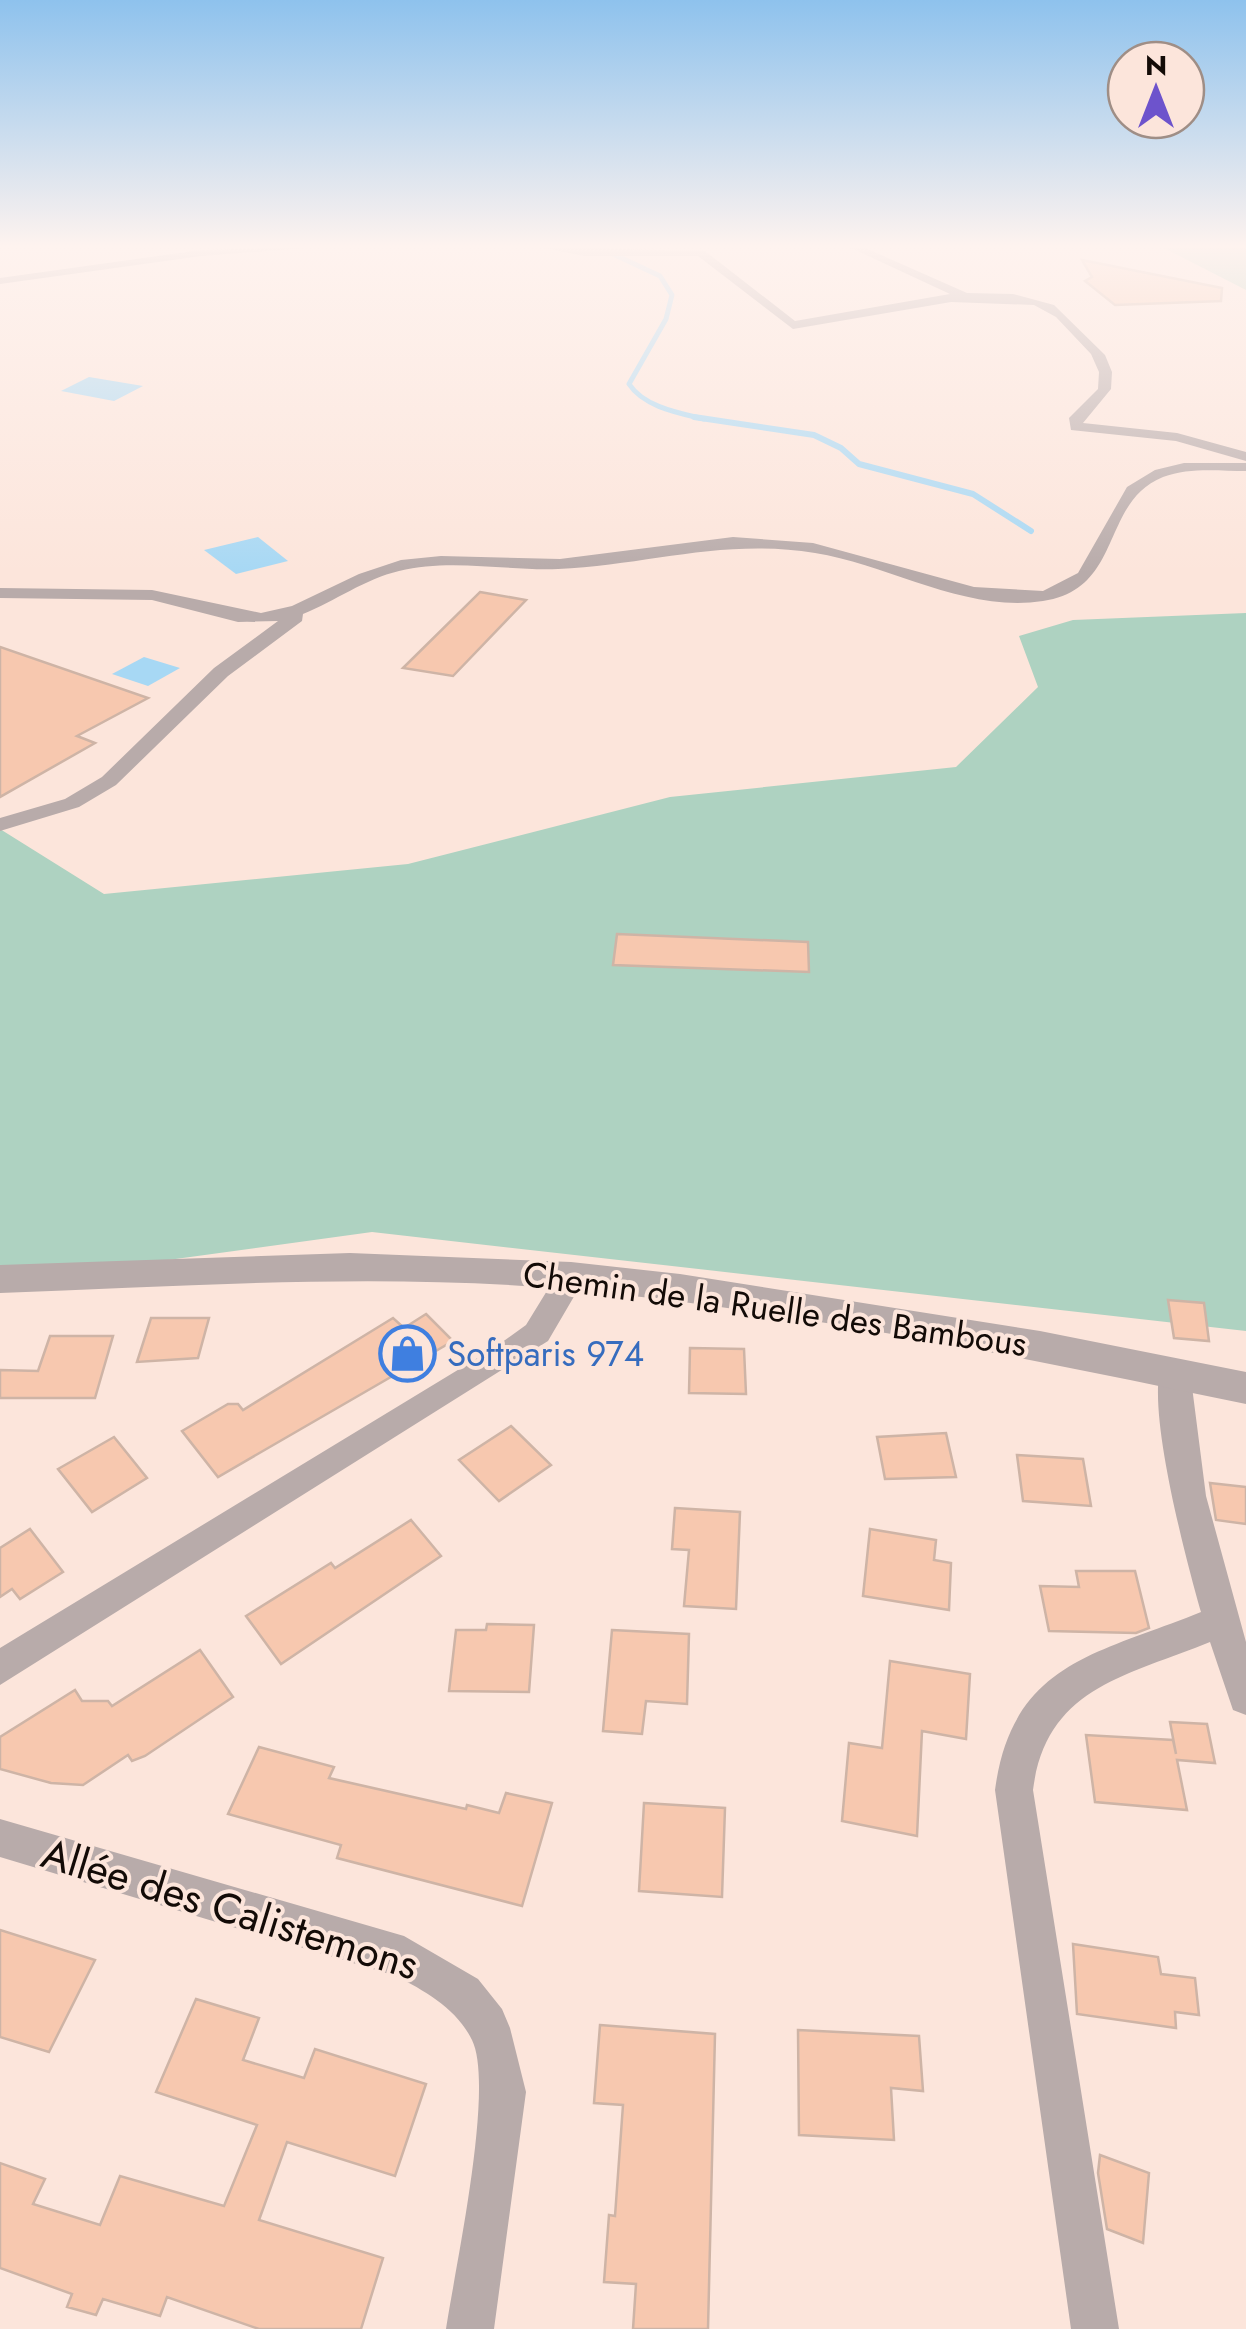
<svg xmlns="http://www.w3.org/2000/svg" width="1246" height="2329" viewBox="0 0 1246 2329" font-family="Jost,sans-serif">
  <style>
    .green { fill: #aed2c1 }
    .water { fill: #a7d8f4 }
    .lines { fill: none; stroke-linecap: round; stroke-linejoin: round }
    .stream-far1 { stroke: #a7d8f4; stroke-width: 5 }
    .stream { stroke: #a7d8f4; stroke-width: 6 }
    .building { fill: #f7c8af; stroke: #ceb4a6; stroke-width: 2.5 }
    .minor { fill: #b8abaa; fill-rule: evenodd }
    .tertiary { fill: #b8abaa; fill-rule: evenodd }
    .labels { text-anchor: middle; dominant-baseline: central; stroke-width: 8; stroke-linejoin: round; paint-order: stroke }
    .street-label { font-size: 35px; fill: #130b07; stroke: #fce5db }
    .shop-label { font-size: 35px; fill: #366cbe; stroke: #fce5db; text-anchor: start }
    .near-street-label { font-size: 42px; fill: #130b07; stroke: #fce5db }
  </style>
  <rect width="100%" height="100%" fill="#fce5db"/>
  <g class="green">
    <path d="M1162 247H1246V290Z"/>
    <path d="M1246 613V1331L372 1232 0 1283V829L104 894 408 864 670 797 956 767 1038 687 1019 636 1073 620Z"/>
  </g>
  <g class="water">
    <path d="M89 377 143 386 114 401 61 391Z"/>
    <path d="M258 537 288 561 236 574 204 550Z"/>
    <path d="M144 657 180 668 148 686 112 674Z"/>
  </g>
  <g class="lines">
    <path class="stream-far1" d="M598 247 660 276 672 295 666 319 629 384C644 407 679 413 704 419"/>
    <path class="stream" d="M694 417 814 435 841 448 859 464 973 494 1031 531"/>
  </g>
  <g class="building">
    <path d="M1082 260 1222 288 1221 301 1115 305 1085 281 1092 277Z"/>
    <path d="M480 592 526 600 453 676 403 668Z"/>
    <path d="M0 647 148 698 77 736 95 743 0 797Z"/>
    <path d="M617 934 808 942 809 972 613 965Z"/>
    <path d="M1168 1300 1204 1303 1209 1341 1174 1338Z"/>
    <path d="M426 1314 453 1341 218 1477 182 1431 228 1404H238L243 1410 393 1318 404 1328Z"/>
    <path d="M151 1318H209L198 1358 137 1362Z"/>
    <path d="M50 1336H113L95 1398H0V1370L38 1371Z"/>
    <path d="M690 1348 744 1349 746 1394 689 1393Z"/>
    <path d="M511 1426 551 1465 499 1501 459 1460Z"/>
    <path d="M946 1433 956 1477 885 1479 877 1437Z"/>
    <path d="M114 1437 147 1478 92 1512 58 1469Z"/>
    <path d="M1017 1455 1083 1459 1091 1506 1023 1501Z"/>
    <path d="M1210 1483 1246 1487V1524L1216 1520Z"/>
    <path d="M675 1508 740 1512 736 1609 684 1606 689 1550 672 1549Z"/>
    <path d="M411 1520 441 1556 281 1664 246 1616 331 1563 335 1568Z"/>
    <path d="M30 1529 63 1572 20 1599 12 1589 0 1597V1548Z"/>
    <path d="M870 1529 936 1540 934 1560 951 1563 949 1610 863 1596Z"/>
    <path d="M1076 1571H1135L1149 1628 1136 1633 1049 1631 1040 1586 1079 1587Z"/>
    <path d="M487 1624 534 1625 529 1692 449 1691 456 1630H486Z"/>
    <path d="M612 1630 689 1634 687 1704 646 1701 642 1734 603 1731Z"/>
    <path d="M200 1650 233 1697 145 1756 132 1761 128 1755 83 1785 51 1783 0 1769V1737L75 1690 82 1701H108L112 1706Z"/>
    <path d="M890 1661 970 1674 966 1739 922 1731 917 1836 842 1821 849 1743 882 1748Z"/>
    <path d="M1170 1722 1207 1724 1215 1763 1177 1760 1187 1810 1095 1802 1086 1735 1173 1740 1176 1754Z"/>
    <path d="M259 1747 334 1767 329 1778 466 1809 467 1805 499 1813 506 1793 552 1803 522 1906 337 1858 341 1845 228 1814Z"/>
    <path d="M644 1803 725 1808 722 1897 639 1891Z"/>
    <path d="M0 1930 95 1960 49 2052 0 2037Z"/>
    <path d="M1073 1944 1158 1957 1161 1974 1195 1978 1199 2015 1175 2012 1176 2028 1077 2014Z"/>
    <path d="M196 1999 259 2018 243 2060 304 2078 315 2049 426 2084 395 2176 287 2142 259 2220 383 2258 361 2329H259L167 2297 160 2316 103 2299 96 2315 67 2307 72 2294 0 2268V2163L45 2179 33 2204 100 2225 120 2176 224 2206 257 2125 156 2092Z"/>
    <path d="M600 2025 715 2034 708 2329H633L636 2284 604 2282 609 2215 615 2216 623 2105 594 2103Z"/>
    <path d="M798 2030 919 2036 923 2091 891 2088 894 2140 799 2135Z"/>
    <path d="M1100 2155 1149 2173 1143 2243 1107 2229 1098 2173Z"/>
  </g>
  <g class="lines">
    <g class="minor">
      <path d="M318 247 201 256 0 284V278L201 250Z"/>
      <path d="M539 247 705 251 795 321 950 294 849 247H863L967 293 1013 294 1054 305 1105 355 1112 372 1111 389 1083 423 1177 433 1246 452V461L1176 441 1071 430 1069 418 1098 389 1099 372 1091 354 1056 317 1034 305 951 302 793 329 698 256H584Z"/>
      <path d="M1184 463H1246V471C1219 471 1189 467 1163 477 1100 502 1124 589 1043 601 965 613 890 565 815 553 723 538 648 565 558 569 506 571 451 558 399 571 365 579 335 601 303 614L302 621 228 676 116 785 79 807 0 831V818L65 799 102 777 214 668 278 621 238 622 152 600 0 598V588L152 590 261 613 292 606 359 574 401 560 441 556 560 559 733 537 813 543 974 587 1043 591 1078 573 1127 487 1155 470Z"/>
      <path d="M571 1265 581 1268 586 1276 548 1341 0 1685V1648L494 1348 526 1325 561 1268Z"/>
      <path d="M1174 1359 1185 1362 1190 1371 1206 1496 1246 1642V1715L1233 1710 1210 1642C1127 1676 1046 1687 1033 1790L1119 2329H1071L995 1790C1012 1662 1098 1654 1201 1612 1188 1567 1143 1400 1163 1362Z"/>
      <path d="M0 1819 404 1936 478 1979 502 2009 510 2028 526 2092 494 2329H446C455 2269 495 2087 472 2040 457 2009 425 1991 396 1976L0 1857Z"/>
    </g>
    <path class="tertiary" d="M350 1253 571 1262 680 1274 1040 1331 1246 1372V1404C1025 1358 800 1311 575 1290 384 1272 191 1286 0 1293V1265Z"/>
  </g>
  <linearGradient id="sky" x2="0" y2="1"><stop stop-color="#8ec2ed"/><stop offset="0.43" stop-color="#fef3ef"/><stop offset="1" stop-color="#fef3ef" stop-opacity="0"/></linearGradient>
  <rect width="1246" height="573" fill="url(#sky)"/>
  <defs>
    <symbol id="shop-ring" viewBox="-11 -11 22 22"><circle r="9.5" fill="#fce5db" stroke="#3f7fe0" stroke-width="1.5"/><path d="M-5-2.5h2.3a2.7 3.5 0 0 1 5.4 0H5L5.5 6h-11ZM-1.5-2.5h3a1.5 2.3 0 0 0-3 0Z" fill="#3f7fe0"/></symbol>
  </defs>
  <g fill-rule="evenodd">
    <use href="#shop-ring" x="376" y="1322" width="63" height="63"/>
  </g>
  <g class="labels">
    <g class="street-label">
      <text transform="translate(775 1309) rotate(8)">Chemin de la Ruelle des Bambous</text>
    </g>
    <g class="shop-label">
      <text x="447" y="1354">Softparis 974</text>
    </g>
    <g class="near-street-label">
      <text transform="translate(230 1909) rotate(17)">Allée des Calistemons</text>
    </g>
  </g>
  <g transform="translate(1156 90)"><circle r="48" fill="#fce5db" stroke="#9f8e86" stroke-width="2.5"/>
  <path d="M0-8L18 38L0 25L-18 38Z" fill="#6d53cc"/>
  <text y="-15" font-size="28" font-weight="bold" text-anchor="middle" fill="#130b07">N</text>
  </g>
</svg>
